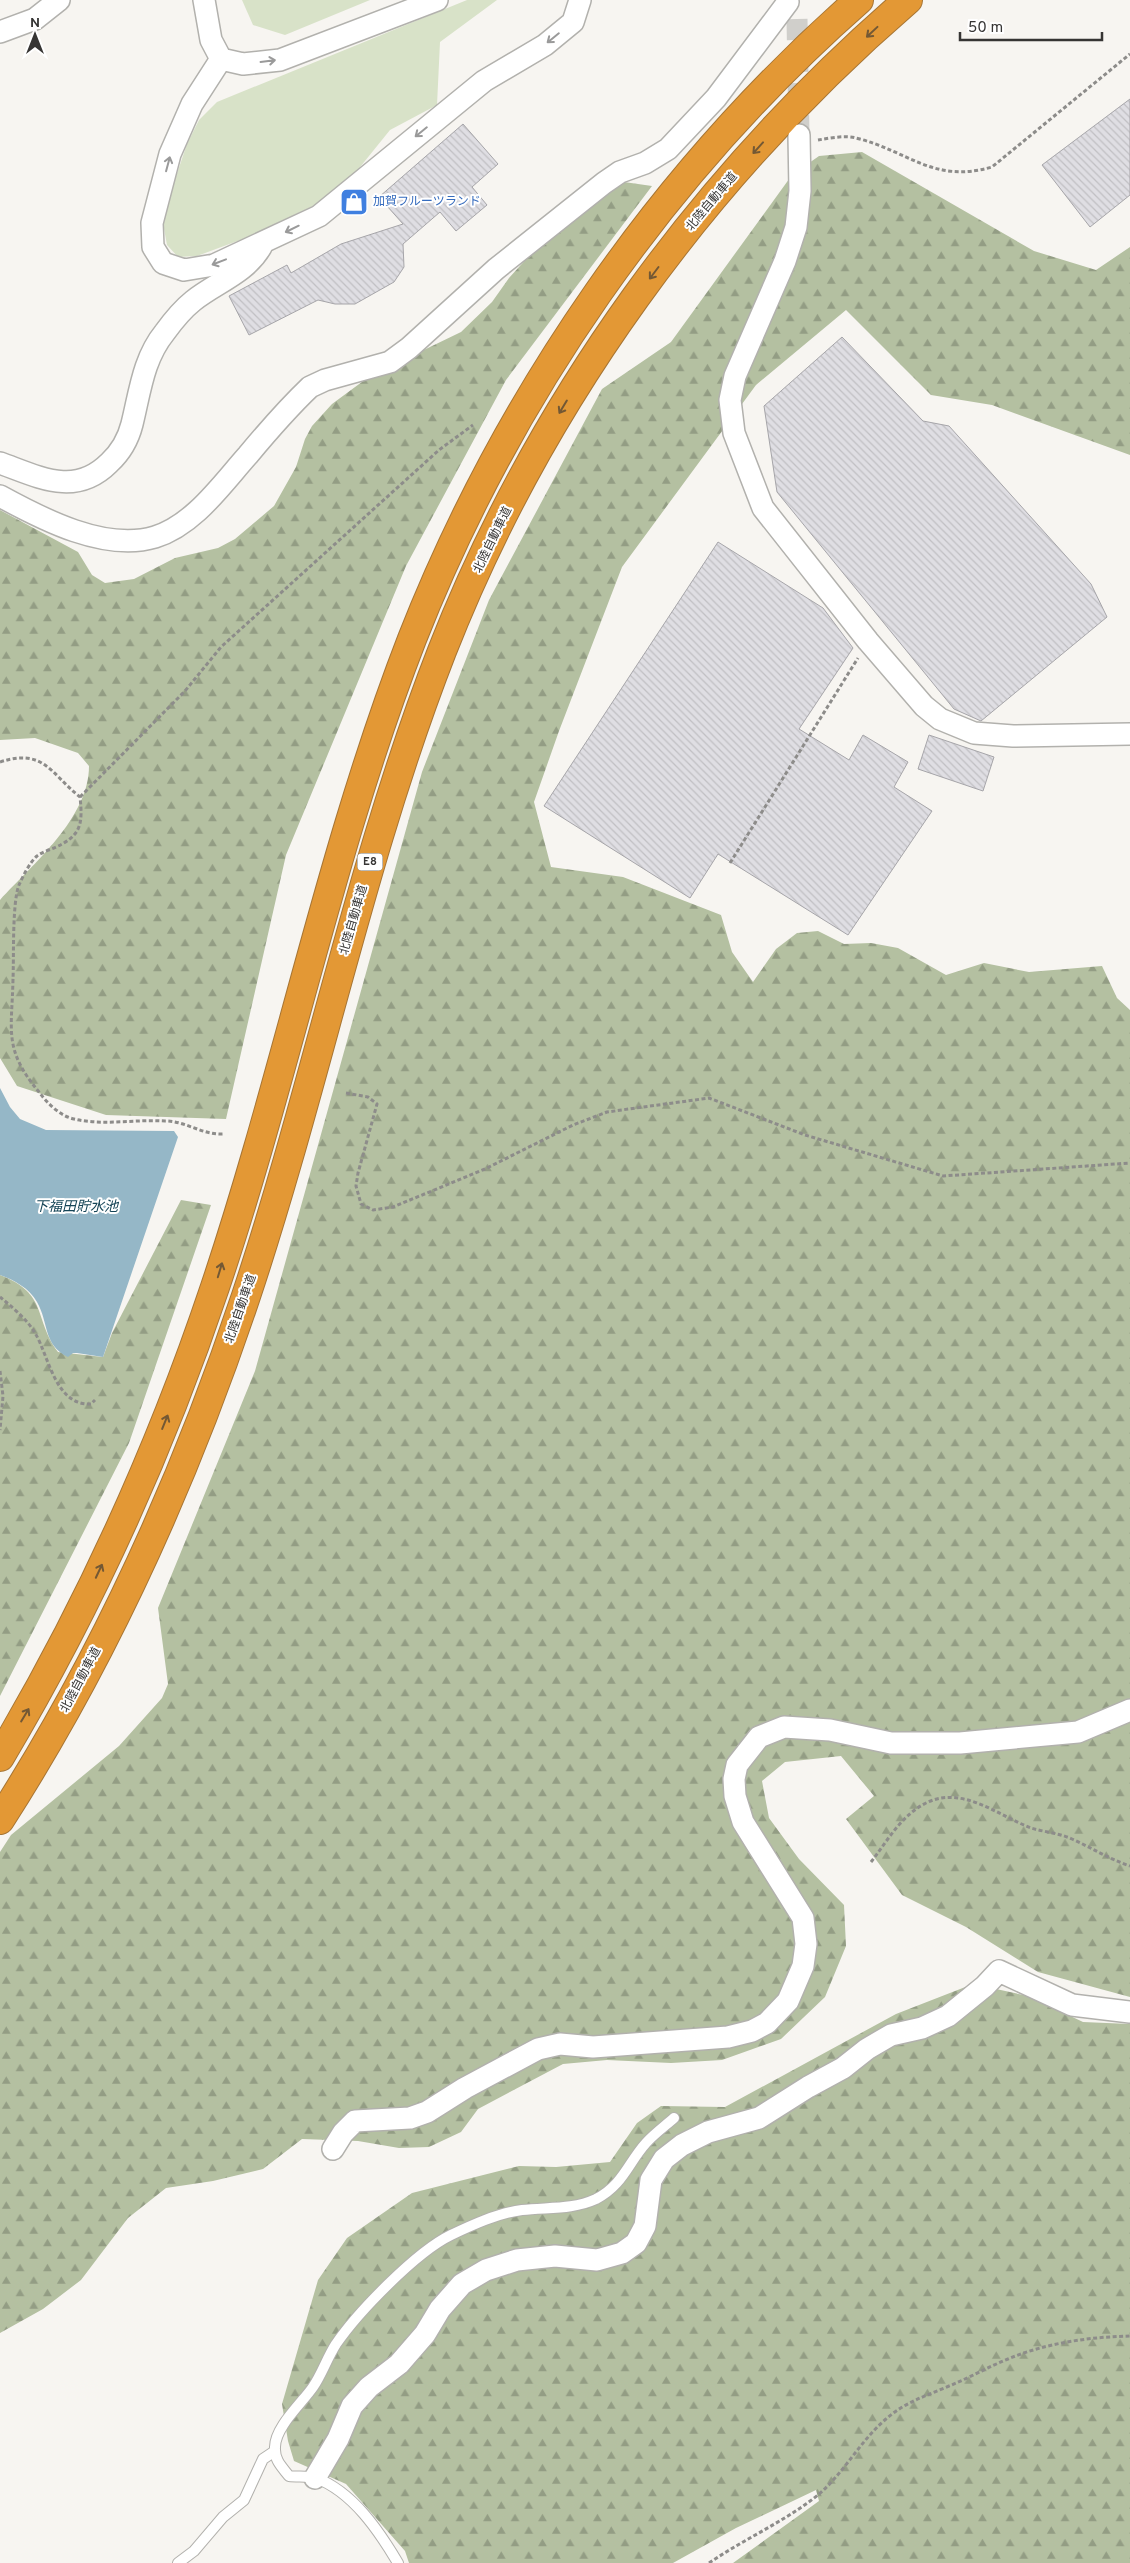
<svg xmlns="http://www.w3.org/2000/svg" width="1130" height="2563" viewBox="0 0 1130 2563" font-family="Overpass,'Noto Sans JP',sans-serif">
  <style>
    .grass { fill: #d8e2c8 }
    .forest { fill: url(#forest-firs) }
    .water { fill: #95b7c7 }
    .building { fill: url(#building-back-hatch); stroke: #a6a5a9 }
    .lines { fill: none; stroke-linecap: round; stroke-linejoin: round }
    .street-tunnel { stroke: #d0cfcb; stroke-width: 21; stroke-dasharray: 21 11; stroke-linecap: butt }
    .lane-casing { stroke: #b2b1ad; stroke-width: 12 }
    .street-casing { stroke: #b2b1ad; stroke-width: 24 }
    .highway-casing { stroke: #a67535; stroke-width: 30 }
    .path { stroke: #8d8c8a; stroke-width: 3; stroke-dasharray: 4 2.5; stroke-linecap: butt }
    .lane { stroke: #fff; stroke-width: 10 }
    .street { stroke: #fff; stroke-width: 21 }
    .highway { stroke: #e39835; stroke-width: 28 }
    .oneway { stroke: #735834 }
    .oneway2 { stroke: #9a9a9a }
    .labels { text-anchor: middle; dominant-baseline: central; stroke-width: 4; stroke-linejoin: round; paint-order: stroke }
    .shield { fill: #fff; stroke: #727271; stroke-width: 1 }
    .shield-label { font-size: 11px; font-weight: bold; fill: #363534 }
    .shop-label { font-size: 12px; fill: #366cbe; stroke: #fff; text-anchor: start }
    .street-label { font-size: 12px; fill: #363534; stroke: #fff }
    .water-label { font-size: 14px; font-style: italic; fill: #154456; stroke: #fff }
  </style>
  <defs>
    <pattern id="forest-firs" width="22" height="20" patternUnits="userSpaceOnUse" patternTransform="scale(1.25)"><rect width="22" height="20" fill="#b4c0a1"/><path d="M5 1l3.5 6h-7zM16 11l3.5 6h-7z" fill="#939d84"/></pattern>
    <pattern id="building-back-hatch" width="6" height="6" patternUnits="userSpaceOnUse" patternTransform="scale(1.25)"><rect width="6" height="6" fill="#dfdee3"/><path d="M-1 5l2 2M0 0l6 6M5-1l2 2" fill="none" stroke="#c0bfc3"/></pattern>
  </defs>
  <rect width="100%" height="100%" fill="#f7f5f1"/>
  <g class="grass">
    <path d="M242 0H370L285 35 253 25Z"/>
    <path d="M467 0H497L440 42 437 105 390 130 352 177 315 205 243 239 197 256 178 257 167 245 162 218 187 144 199 120 217 102Z"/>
  </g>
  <g class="forest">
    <path d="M862 152 1034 251 1096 270 1130 247V455L992 405 931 395 846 310 756 385 622 567 559 731 534 802 551 867 623 877 721 915 732 952 753 982 776 949 797 933 818 931 844 944 871 943 898 948 946 975 984 963 1029 972 1102 966 1117 998 1130 1010V1997L1038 1972 966 1927 902 1895 846 1819 874 1796 841 1756 785 1762 762 1781 769 1818 799 1859 844 1905 846 1946 825 1997 781 2039 722 2060 671 2063 607 2060 563 2064 478 2109 461 2132 429 2147 399 2148 358 2141 302 2139 263 2169 213 2181 166 2188 128 2218 81 2280 43 2309 0 2333V1852L11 1835 119 1746 162 1698 168 1684 158 1608 255 1371 422 772 489 600 602 389 671 342 792 175 819 156Z"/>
    <path d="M624 182 652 186 506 380 406 566 286 855 226 1119 106 1115 17 1086 0 1058V900C33 864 89 818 89 766L78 753 35 738 0 740V510L78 552 92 575 105 583 134 579 175 558 218 548 235 539 274 506 296 467 305 439 312 426 332 404 370 376 461 332 492 302 509 278 547 236Z"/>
    <path d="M181 1200 211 1205 129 1443 0 1696V1275C49 1294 33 1318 58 1352L103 1357 112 1333Z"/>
    <path d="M973 1984 1028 1996 1083 2022 1130 2024V2563H733L819 2501 816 2490 736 2528 673 2563H409L405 2551 346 2484 294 2461 288 2441 282 2404 318 2280 347 2238 412 2193 519 2166 556 2167 610 2162 637 2123 661 2106 725 2107 896 2014Z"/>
  </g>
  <path class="water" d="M0 1088 10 1107 20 1119 46 1130 174 1131 178 1137 103 1357 77 1353H73L68 1357C43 1345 49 1323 37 1302 29 1288 14 1280 0 1275Z"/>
  <g class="building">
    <path d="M1130 99V195L1090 227 1042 165Z"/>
    <path d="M463 124 498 164 472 187 487 205 456 231 440 212 403 244 404 267 394 282 355 304H335L318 300 249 335 229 296 287 265 291 273 341 244 403 224 379 197Z"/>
    <path d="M842 337 923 421 949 426 1091 584 1107 617 981 721 954 709 777 492 764 406Z"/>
    <path d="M718 542 823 608 853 648 799 729 849 760 863 735 908 762 894 787 932 811 848 935 718 854 690 898 544 806Z"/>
    <path d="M929 735 994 757 983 791 918 769Z"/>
  </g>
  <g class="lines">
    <path class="street-tunnel" d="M797 19 799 135"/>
    <defs>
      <g id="lane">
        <path d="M178 2563 194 2551 223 2517 244 2500 263 2459 275 2451"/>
        <path d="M398 2563C379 2531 353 2492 316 2478 308 2476 297 2477 289 2476 282 2467 274 2460 275 2447 275 2427 302 2403 313 2387 322 2374 327 2358 336 2344 358 2312 416 2252 451 2235 472 2225 498 2213 522 2210 548 2207 572 2210 596 2199 623 2185 628 2163 646 2143 654 2134 665 2126 674 2118"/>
      </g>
      <g id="street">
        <path d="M204 0 211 40 221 59 243 64 280 60 437 0"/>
        <path d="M0 32 35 19 59 0"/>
        <path d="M221 59 192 104 170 154 152 223 153 247 163 263 184 270 214 265 319 216 484 81 545 45 573 22 580 0"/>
        <path d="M799 135 800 191 796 227 785 261 735 376 730 400 734 433 763 508 868 641 924 706 940 719 974 733 1013 736 1130 734"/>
        <path d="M0 463C39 477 75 497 109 463 121 452 128 440 132 424 140 392 143 359 165 332 173 321 183 309 193 301 217 282 245 274 261 247"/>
        <path d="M0 496C42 519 105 552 155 537 194 525 222 484 248 455 268 431 288 408 310 387L325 380 390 362 409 348 496 269 604 183 620 172 645 163 668 149 716 98 788 2"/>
        <path d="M333 2149 343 2133 355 2121 410 2118 427 2112 465 2088 538 2049 560 2044 593 2047 728 2037 752 2031 767 2023 788 2001 803 1966 806 1944 803 1918 743 1822 735 1796 734 1779 737 1765 759 1737 784 1727 830 1730 891 1743H960L1078 1732 1130 1710"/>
        <path d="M315 2478 338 2439 352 2406 369 2387 399 2364 425 2334 440 2309 462 2284 486 2270 517 2260 555 2256 597 2260 622 2253 636 2243 645 2226 651 2180 664 2159 682 2145 708 2132 759 2118 808 2087 843 2068 867 2049 891 2035 922 2028 948 2016 985 1986 999 1971 1072 2005 1130 2012"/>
      </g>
      <g id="highway">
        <path d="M0 1757C88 1609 160 1451 215 1287 287 1073 330 850 412 639 507 397 663 172 859 0"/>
        <path d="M0 1820C104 1658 185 1479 246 1296 317 1083 360 861 442 651 540 401 705 175 908 0"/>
      </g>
    </defs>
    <use href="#lane" class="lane-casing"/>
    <use href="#street" class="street-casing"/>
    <use href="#highway" class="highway-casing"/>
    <g class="path">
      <path d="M818 140C830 138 845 135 856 138 909 151 933 184 992 167L1130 54"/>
      <path d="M0 762C44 748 50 773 80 797 83 825 81 836 54 848 49 850 42 852 37 856 30 862 23 876 19 885 12 903 14 957 13 979 12 1031 3 1049 39 1092 47 1103 60 1116 74 1119 104 1126 135 1119 165 1121 186 1121 202 1135 223 1134"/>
      <path d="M80 797 185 691 221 647 439 450 473 425"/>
      <path d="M730 863 858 658"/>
      <path d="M346 1093 368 1097 377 1104 358 1173 356 1186 361 1204 373 1210 393 1207 485 1169 573 1125 607 1112 709 1098 805 1135 943 1176 1130 1163"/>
      <path d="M0 1297C12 1307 27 1319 35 1333 49 1356 55 1406 91 1404L95 1400"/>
      <path d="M0 1371 3 1396 0 1430"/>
      <path d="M871 1862C888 1840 902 1814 928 1802 964 1786 999 1816 1031 1828 1044 1832 1059 1833 1072 1839 1092 1848 1109 1859 1130 1866"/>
      <path d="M709 2563C744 2539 784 2522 818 2495 844 2473 860 2441 886 2419 905 2402 926 2396 949 2386 969 2378 988 2367 1008 2359 1046 2343 1089 2337 1130 2336"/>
    </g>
    <use href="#lane" class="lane"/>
    <use href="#street" class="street"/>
    <use href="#highway" class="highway"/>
  </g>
  <defs><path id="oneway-shaft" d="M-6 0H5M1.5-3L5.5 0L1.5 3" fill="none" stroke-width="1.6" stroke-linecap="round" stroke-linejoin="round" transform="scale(1.25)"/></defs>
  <g class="oneway">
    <use href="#oneway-shaft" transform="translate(872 32) rotate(137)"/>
    <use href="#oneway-shaft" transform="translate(758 148) rotate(132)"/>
    <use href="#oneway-shaft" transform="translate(654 273) rotate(127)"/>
    <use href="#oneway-shaft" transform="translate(563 407) rotate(121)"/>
    <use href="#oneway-shaft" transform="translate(220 1270) rotate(-73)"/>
    <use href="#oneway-shaft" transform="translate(165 1422) rotate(-68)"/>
    <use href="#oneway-shaft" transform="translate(99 1571) rotate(-65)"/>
    <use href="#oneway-shaft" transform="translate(25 1715) rotate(-59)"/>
  </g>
  <g class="oneway2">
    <use href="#oneway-shaft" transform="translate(553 38) rotate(141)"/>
    <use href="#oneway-shaft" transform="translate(268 61) rotate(-7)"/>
    <use href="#oneway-shaft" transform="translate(421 132) rotate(141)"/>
    <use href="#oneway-shaft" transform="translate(168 164) rotate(-75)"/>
    <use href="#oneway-shaft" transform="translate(292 229) rotate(154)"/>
    <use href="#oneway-shaft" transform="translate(219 262) rotate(159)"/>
  </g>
  <defs>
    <symbol id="shop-square" viewBox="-11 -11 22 22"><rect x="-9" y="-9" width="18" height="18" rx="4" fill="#3f7fe0" stroke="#fff"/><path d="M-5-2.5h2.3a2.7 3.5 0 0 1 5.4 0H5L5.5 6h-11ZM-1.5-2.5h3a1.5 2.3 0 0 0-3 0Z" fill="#fff"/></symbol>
  </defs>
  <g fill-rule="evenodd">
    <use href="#shop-square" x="338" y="186" width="32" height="32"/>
  </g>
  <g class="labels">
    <rect class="shield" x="357.5" y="853.5" width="25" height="17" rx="4"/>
    <g class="shield-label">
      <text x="370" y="862">E8</text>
    </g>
    <g class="shop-label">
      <text x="373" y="202">加賀フルーツランド</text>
    </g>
    <g class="street-label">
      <text transform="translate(712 202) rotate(-50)">北陸自動車道</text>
      <text transform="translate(493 540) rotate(-64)">北陸自動車道</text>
      <text transform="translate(354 920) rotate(-74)">北陸自動車道</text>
      <text transform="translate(241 1309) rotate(-71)">北陸自動車道</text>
      <text transform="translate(81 1680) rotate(-62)">北陸自動車道</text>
    </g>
    <g class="water-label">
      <text x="76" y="1207">下福田貯水池</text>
    </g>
  </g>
  <g transform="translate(35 35)" stroke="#ffffff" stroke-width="4" paint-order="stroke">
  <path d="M0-4L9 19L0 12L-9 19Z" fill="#363534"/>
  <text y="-8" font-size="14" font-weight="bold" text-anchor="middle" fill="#363534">N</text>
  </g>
  <path d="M960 32v8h142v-8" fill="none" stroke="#363534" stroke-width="2.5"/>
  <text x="968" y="32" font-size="15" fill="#363534" stroke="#ffffff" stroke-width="4" paint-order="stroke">50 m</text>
</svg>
